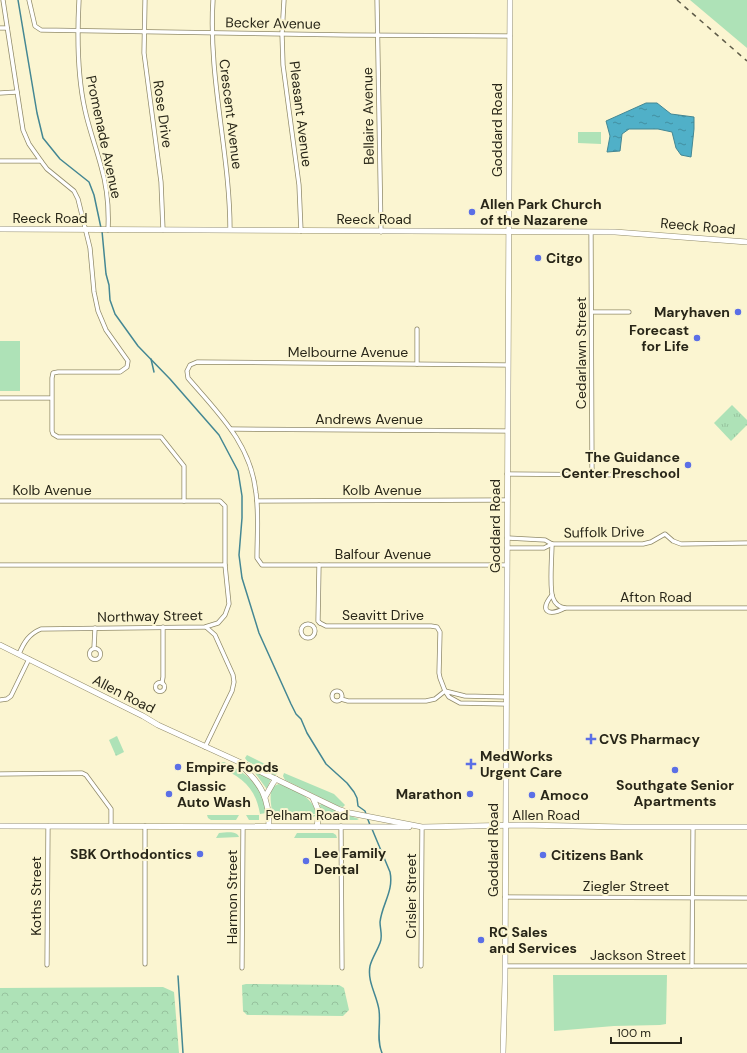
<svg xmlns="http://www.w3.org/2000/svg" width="747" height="1053" viewBox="0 0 747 1053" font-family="'DM Sans',sans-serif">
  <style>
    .green { fill: #aee2b7 }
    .forest { fill: url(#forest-crowns) }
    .park { fill: url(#park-tufts) }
    .water { fill: url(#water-ripples); stroke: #448793 }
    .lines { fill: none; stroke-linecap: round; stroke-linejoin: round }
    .stream { stroke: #448793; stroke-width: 1.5 }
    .street-casing { stroke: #918b6a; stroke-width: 5 }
    .secondary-casing { stroke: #918b6a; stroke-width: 6 }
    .street { stroke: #fff; stroke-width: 3.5 }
    .secondary { stroke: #fff; stroke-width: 5 }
    .rail { stroke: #5d5a47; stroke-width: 1.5; stroke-dasharray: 5 5; stroke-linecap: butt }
    .poi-dot { fill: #5b6fe6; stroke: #fbf5d1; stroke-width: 1.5 }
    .labels { text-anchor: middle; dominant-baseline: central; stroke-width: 4; stroke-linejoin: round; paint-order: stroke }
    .street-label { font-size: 14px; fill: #282618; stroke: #fbf5d1 }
    .poi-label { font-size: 14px; font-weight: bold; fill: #282618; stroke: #fbf5d1; text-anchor: start }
  </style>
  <defs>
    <pattern id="forest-crowns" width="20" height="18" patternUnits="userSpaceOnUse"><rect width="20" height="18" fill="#aee2b7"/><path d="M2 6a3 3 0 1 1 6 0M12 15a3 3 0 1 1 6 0" fill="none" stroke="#96c29d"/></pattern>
    <pattern id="park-tufts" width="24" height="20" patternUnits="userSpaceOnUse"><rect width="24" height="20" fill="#aee2b7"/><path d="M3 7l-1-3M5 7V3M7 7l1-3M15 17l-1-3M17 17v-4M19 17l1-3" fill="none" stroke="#96c29d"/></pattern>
    <pattern id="water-ripples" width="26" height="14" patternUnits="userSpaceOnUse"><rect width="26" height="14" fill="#50b0c8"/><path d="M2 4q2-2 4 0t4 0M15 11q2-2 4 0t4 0" fill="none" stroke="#428fa1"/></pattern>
  </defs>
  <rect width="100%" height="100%" fill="#fbf5d1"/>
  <g class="green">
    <path d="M690 0H747V48Z"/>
    <path d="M578 132H601V144L578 143Z"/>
    <rect x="0" y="341" width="20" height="50"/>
    <path d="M247 755 277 770V774L274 775 247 761 245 758Z"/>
    <path d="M224 762C245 772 265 787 266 813L260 814C255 786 242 778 218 766L220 763Z"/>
    <path d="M256 772 271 779 267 788H266L255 773Z"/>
    <path d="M284 773 334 794 345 805 343 807 338 806 285 780 283 776Z"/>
    <path d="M279 784C293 789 314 797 316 814L272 813C272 804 266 787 279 784Z"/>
    <path d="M321 804 341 813V814H321L320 805Z"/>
    <path d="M342 813 359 819 357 820H325L321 818 322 815H341Z"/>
    <path d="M207 815H239L236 820H211L208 818Z"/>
    <path d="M246 815H259V820H249Z"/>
    <path d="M273 815H316L310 820H280L276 819Z"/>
    <path d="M219 833C226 833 236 830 239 837L216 838Z"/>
    <path d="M297 833H333L336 835 337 838H294Z"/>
    <path d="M553 975H667L666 1024 660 1025 614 1026 554 1031Z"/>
  </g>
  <g class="forest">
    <path d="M246 984 339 985 344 988 349 1010 343 1016 247 1015 243 1011 242 985Z"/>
    <path d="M163 987 174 992 179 1053H0V988Z"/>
  </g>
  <g class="park">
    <path d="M732 405 747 420V425L731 441 714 423Z"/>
    <path d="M117 736 124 752 116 756 109 740Z"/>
  </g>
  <path class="water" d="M646 103H657L671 114 694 117V129L691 157 681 155 676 148 672 132 658 129H629L622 134 620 151 607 152 610 136 606 121Z"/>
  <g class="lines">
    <g class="stream">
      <path d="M18 0 37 113 43 138 60 159 89 182 94 195 101 228"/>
      <path d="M102 231 106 274 109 285 110 300 115 314 138 346 170 379 219 435 238 471 242 496V518L239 555 242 578 259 633 291 704 296 714 301 719 307 733 326 764 347 783 354 792 357 798 358 806 365 811 366 814"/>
      <path d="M151 359 154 372"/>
      <path d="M367 817 370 825"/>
      <path d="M372 829 390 872C394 891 382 904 380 922 380 929 383 937 380 943 377 951 372 958 370 966 367 982 377 995 379 1010 381 1025 376 1039 382 1053"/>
      <path d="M178 976 183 1053"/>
    </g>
    <defs>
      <g id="street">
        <path d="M3 0 23 130 29 144 41 161 47 169 74 191 78 199 90 248 94 292 98 311 106 330 128 361 127 367 120 372H58L53 373 52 378V431L53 434 58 437H161L184 466V501"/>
        <path d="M29 0 35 26 41 30 347 35 510 36"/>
        <path d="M79 0C77 37 77 74 85 110 89 129 96 147 101 166 107 186 109 209 108 230"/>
        <path d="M145 0 144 53 161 182 163 230"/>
        <path d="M213 0C208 78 230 153 230 230"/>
        <path d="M284 0 282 34 283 65 299 185 301 231"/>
        <path d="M377 0 381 232"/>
        <path d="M0 28H7"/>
        <path d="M0 93 17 92"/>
        <path d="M0 161H41"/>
        <path d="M591 232 592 474"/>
        <path d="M592 312H629"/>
        <path d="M417 329V364"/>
        <path d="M0 398H51"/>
        <path d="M231 429 507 431"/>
        <path d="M507 474 632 475"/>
        <path d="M0 501H220L225 506V565L229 604 225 615 218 623 205 627 41 629C29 634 24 642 19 654"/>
        <path d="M257 501 507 500"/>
        <path d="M507 538 545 540 552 544H643L651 542 665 534 673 541 681 544 747 543"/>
        <path d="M552 544C552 555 549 590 553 598 555 604 559 607 565 608H747"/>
        <path d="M507 548H544L552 544"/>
        <path d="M0 565H225"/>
        <path d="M319 565 318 621 320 623"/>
        <path d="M507 565H262L257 558C257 537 259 514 256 493 251 444 219 414 188 378L187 371 190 365 197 362 508 365"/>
        <path d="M552 595C539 611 548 617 565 608"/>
        <path d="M320 623 326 626H431L437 627 440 632 439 673 440 678 445 691 435 699 426 701H348L341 699"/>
        <circle cx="308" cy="631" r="7"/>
        <path d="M94 648 95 628"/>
        <circle cx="95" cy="654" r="5.5"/>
        <circle cx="160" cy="687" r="4.5"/>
        <path d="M162 683 163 677V627"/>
        <circle cx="337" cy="696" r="5"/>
        <path d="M0 700 7 699 11 696 29 659"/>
        <path d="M506 704 460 703 449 697 445 691 465 696 506 697"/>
        <path d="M205 747 232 691 234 682 233 675 215 635 206 627"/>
        <path d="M0 774 82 773 86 775 111 809V826"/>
        <path d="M341 826 342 968"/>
        <path d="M505 897 747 898"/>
        <path d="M145 964V826"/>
        <path d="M47 965 48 826"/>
        <path d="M421 966 422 827"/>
        <path d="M505 966H747"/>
        <path d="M692 966 693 827"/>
        <path d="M242 968 243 827"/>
      </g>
      <g id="secondary">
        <path d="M0 229 615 232 747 242"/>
        <path d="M0 645 143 716 158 725 259 771 338 809 350 813 422 827 521 825 624 827H747"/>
        <path d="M240 764C261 784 269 797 269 827"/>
        <path d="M265 797 273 783 276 779"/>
        <path d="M313 798 319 812 317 827"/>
        <path d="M0 826 409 827"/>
        <path d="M503 1053 505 981 510 0"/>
      </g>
    </defs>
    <use href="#street" class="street-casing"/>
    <use href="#secondary" class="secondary-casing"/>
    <use href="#street" class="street"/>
    <use href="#secondary" class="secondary"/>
    <path class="rail" d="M677 0 747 61"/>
  </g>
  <g class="poi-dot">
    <circle cx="472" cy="212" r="4"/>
    <circle cx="538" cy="258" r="4"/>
    <circle cx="738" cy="312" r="4"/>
    <circle cx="697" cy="338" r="4"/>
    <circle cx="688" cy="465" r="4"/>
    <path d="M589 733h4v4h4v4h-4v4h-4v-4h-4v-4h4z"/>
    <path d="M469 758h4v4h4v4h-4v4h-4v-4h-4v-4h4z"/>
    <circle cx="178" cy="767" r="4"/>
    <circle cx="675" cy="770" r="4"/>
    <circle cx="169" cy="794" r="4"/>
    <circle cx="470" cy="794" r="4"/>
    <circle cx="532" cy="795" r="4"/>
    <circle cx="200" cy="854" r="4"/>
    <circle cx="543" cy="855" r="4"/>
    <circle cx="306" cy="861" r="4"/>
    <circle cx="481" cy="940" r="4"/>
  </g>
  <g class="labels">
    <g class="street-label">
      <text transform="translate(273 23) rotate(1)">Becker Avenue</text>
      <text transform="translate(163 114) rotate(82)">Rose Drive</text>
      <text transform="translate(231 114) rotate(83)">Crescent Avenue</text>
      <text transform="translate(301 114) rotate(83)">Pleasant Avenue</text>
      <text transform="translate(368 116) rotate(-91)">Bellaire Avenue</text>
      <text transform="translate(497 130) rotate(-90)">Goddard Road</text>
      <text transform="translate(104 137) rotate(78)">Promenade Avenue</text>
      <text x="50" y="218">Reeck Road</text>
      <text x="374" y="219">Reeck Road</text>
      <text transform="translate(698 226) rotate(5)">Reeck Road</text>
      <text x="348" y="352">Melbourne Avenue</text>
      <text transform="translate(581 353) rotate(-90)">Cedarlawn Street</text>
      <text x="369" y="419">Andrews Avenue</text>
      <text x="52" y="490">Kolb Avenue</text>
      <text x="382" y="490">Kolb Avenue</text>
      <text transform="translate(495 526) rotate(-90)">Goddard Road</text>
      <text transform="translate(604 532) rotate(-1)">Suffolk Drive</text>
      <text x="383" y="554">Balfour Avenue</text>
      <text x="656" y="597">Afton Road</text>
      <text x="383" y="615">Seavitt Drive</text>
      <text transform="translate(150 616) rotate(-1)">Northway Street</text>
      <text transform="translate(124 694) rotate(27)">Allen Road</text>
      <text x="307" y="815">Pelham Road</text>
      <text x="546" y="815">Allen Road</text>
      <text transform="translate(493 850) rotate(-90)">Goddard Road</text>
      <text x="626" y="886">Ziegler Street</text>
      <text transform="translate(36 896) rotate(-90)">Koths Street</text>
      <text transform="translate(411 896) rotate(-90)">Crisler Street</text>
      <text transform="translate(232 897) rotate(-90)">Harmon Street</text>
      <text x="638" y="955">Jackson Street</text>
    </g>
    <g class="poi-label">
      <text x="480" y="204">Allen Park Church<tspan x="480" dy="16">of the Nazarene</tspan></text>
      <text x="546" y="258">Citgo</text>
      <text x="730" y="312" text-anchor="end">Maryhaven</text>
      <text x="689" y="330" text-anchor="end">Forecast<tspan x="689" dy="16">for Life</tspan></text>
      <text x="680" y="457" text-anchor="end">The Guidance<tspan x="680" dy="16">Center Preschool</tspan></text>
      <text x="599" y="739">CVS Pharmacy</text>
      <text x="480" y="756">MedWorks<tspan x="480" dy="16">Urgent Care</tspan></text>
      <text x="186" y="767">Empire Foods</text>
      <text x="675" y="785" text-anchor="middle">Southgate Senior<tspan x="675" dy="16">Apartments</tspan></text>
      <text x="177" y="786">Classic<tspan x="177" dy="16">Auto Wash</tspan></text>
      <text x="462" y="794" text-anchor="end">Marathon</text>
      <text x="540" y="795">Amoco</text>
      <text x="314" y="853">Lee Family<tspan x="314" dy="16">Dental</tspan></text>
      <text x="192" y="854" text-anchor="end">SBK Orthodontics</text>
      <text x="551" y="855">Citizens Bank</text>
      <text x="489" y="932">RC Sales<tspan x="489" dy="16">and Services</tspan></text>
    </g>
  </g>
  <path d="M611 1037v6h70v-6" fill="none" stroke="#282618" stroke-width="2"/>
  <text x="617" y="1037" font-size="12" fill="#282618" stroke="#fbf5d1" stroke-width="3" paint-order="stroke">100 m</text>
</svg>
